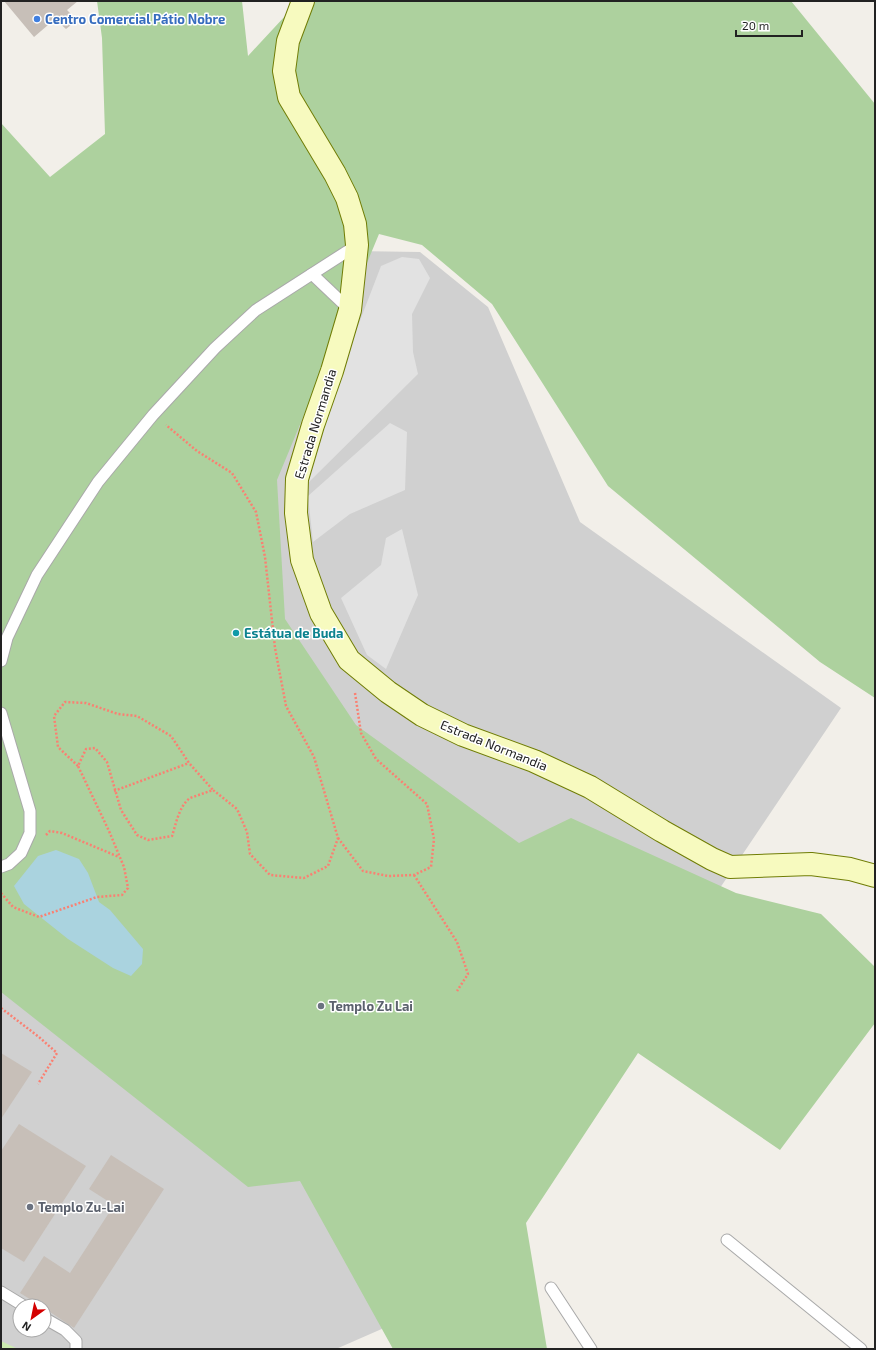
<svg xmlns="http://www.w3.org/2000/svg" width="876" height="1350" viewBox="0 0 876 1350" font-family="'Exo 2',sans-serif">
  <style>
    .religious { fill: #d0d0d0; fill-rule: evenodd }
    .grass { fill: #cdebb0 }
    .forest { fill: #add19e }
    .parking { fill: #e2e2e2 }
    .water { fill: #aad3df }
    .building { fill: #c7bfb8 }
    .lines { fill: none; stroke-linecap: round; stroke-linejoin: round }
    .lane-casing { stroke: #a9a9a9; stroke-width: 13 }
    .secondary-casing { stroke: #707d05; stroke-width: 24 }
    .path { stroke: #fa8072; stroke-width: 2.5; stroke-dasharray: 2 2; stroke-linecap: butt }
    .lane { stroke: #fff; stroke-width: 11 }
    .secondary { stroke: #f7fabf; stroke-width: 22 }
    .shop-dot { fill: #3f7fe0; stroke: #fff; stroke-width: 1.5 }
    .culture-dot { fill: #0f9aa8; stroke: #fff; stroke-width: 1.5 }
    .worship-dot { fill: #6b7280; stroke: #fff; stroke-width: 1.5 }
    .labels { text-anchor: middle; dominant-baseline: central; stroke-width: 3; stroke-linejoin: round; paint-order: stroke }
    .shop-label { font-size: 13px; font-weight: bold; fill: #366cbe; stroke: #fff; text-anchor: start }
    .street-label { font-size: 13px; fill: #222; stroke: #fff }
    .culture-label { font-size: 13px; font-weight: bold; fill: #0d838f; stroke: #fff; text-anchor: start }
    .worship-label { font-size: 13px; font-weight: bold; fill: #5b616d; stroke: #fff; text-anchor: start }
  </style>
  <rect width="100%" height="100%" fill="#f2efe9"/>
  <path class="religious" d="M226 249 420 252 488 307 580 522 841 708 441 1303 336 1349H1V524ZM20 1306H44V1330H20Z"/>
  <path class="grass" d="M1 1341 18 1349H1Z"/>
  <path class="forest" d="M97 1H242L248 56 299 1H791L875 104V698L820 662 608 486 492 304 422 245 379 234 277 480 285 619 356 725 519 843 571 818 736 893 821 914 875 967V1023L780 1150 638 1053 526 1223 547 1349H393L300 1181 248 1187 1 992V354L2 353 1 341V123L50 177 105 134 102 38Z"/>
  <g class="parking">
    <path d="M402 257 419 259 430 278 412 314 413 352 418 374 308 483 305 464 381 266Z"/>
    <path d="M390 423 407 432 405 490 350 514 313 542 308 496Z"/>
    <path d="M402 529 418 595 386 669 367 655 341 598 381 565 386 538Z"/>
  </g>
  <path class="water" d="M56 850 79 859 88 873 99 902 110 910 143 949 142 964 131 976 113 968 68 939 24 904 14 886 38 856Z"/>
  <g class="building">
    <path d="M4 1H78L67 10 77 20 66 29 55 19 34 37Z"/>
    <path d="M1 1053 32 1072 1 1119Z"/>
    <path d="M19 1124 86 1166 24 1262 1 1248V1151Z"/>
    <path d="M111 1155 164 1189 74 1328 44 1308V1306H41L20 1293 44 1256 70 1273 114 1205 89 1189Z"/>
  </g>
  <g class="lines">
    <defs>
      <g id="lane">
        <path d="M312 274 350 310"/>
        <path d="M1 661 7 638 37 575 98 482 153 415 215 348 256 310 357 245"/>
        <path d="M1 713 30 811V833L21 853 9 864 1 867"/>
        <path d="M727 1240 861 1349"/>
        <path d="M551 1288 591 1349"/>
        <path d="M1 1292 24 1306"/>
        <path d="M44 1318 65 1330 76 1341V1349"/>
      </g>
      <path id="secondary" d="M303 1 288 41 284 71 289 97 335 174 347 198 355 224 357 245 350 310 332 371 313 425 297 479 296 513 302 560 321 613 349 660 388 692 422 715 463 735 534 761 590 787 662 831 712 859 730 867 811 864 850 869 875 876"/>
    </defs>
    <use href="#lane" class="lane-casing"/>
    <use href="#secondary" class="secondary-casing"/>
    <g class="path">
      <path d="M78 766 58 747 54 716 65 702 86 703 118 714 137 716 171 736 189 763 213 790"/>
      <path d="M114 791 189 763"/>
      <path d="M46 835 50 831 62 833 119 857"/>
      <path d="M338 838 363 871 388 876 414 875 431 867 434 839 427 804 376 759 361 733 355 693"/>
      <path d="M414 875 457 942 468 974 457 991"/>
      <path d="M1 893 13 907 39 917 97 897 122 895 128 888 124 867 109 831 78 766 86 749 95 748 107 762 121 810 137 835 148 840 172 836C176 824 179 806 190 798L213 790 237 809 247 832 250 854 270 875 304 878 328 866 338 838 314 757 286 706 275 648 265 557 256 512 232 473 197 451 166 425"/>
      <path d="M1 1008 39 1037 57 1053 38 1084"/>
    </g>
    <use href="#lane" class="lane"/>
    <use href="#secondary" class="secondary"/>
  </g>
  <circle class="shop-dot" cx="37" cy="19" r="4"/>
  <circle class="culture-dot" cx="236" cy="633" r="4"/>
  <g class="worship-dot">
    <circle cx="321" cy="1006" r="4"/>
    <circle cx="30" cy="1207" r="4"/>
  </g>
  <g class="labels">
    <g class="shop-label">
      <text x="45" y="19">Centro Comercial Pátio Nobre</text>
    </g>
    <g class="street-label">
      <text transform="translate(315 424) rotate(-73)">Estrada Normandia</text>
      <text transform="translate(494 745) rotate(22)">Estrada Normandia</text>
    </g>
    <g class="culture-label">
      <text x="244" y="633">Estátua de Buda</text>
    </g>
    <g class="worship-label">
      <text x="329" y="1006">Templo Zu Lai</text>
      <text x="38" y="1207">Templo Zu-Lai</text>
    </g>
  </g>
  <rect width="876" height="1350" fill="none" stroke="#222222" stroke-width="4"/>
  <g transform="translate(32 1318) rotate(213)"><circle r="19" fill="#ffffff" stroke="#a7a7a7"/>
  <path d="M0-3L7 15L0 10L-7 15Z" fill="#d40000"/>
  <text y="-6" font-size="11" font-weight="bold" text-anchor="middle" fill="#222222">N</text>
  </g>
  <path d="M736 30v6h66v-6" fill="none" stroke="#222222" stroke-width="2"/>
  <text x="742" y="30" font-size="12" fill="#222222" stroke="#ffffff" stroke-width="3" paint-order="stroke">20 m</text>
</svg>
